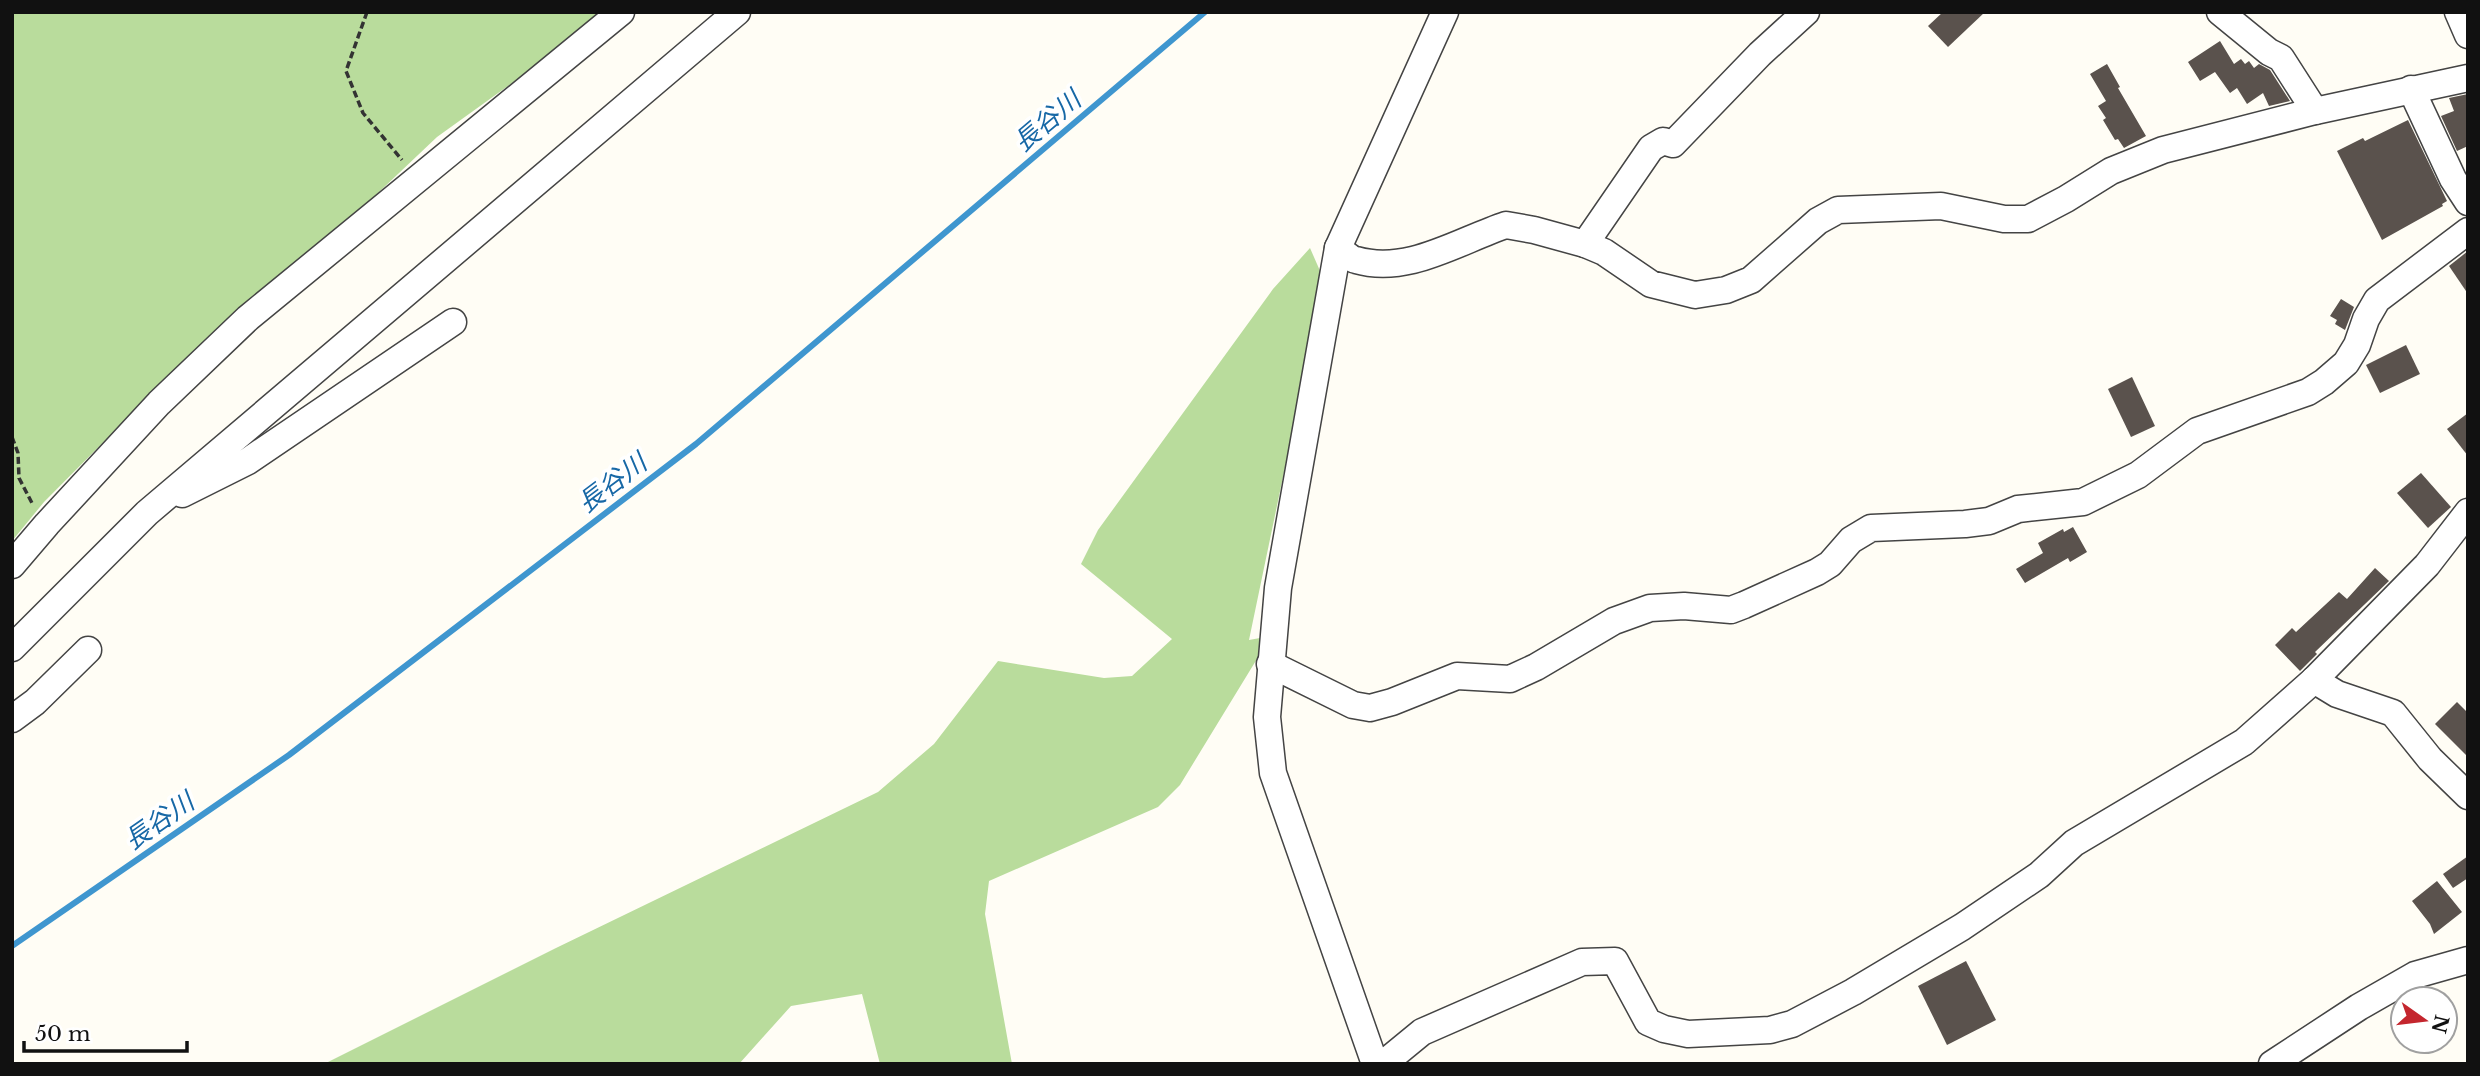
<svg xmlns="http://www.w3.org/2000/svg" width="2480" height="1076" viewBox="0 0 2480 1076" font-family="'Libre Baskerville','Noto Sans JP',serif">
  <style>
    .forest { fill: #b9dc9c }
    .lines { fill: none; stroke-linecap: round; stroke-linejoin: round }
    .stream { stroke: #3f96cf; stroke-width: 6 }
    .building { fill: #5a524d }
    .minor-casing { stroke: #444; stroke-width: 29 }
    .path { stroke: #333; stroke-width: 3.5; stroke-dasharray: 7 3.5; stroke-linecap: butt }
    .minor { stroke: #fff; stroke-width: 26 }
    .labels { text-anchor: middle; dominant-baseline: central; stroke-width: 7; stroke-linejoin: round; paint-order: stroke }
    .water-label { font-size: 26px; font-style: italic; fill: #1768a6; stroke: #fff }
  </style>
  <rect width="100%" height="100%" fill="#fffdf5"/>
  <g class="forest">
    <path d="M12 12H606L569 42 437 137 341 228 172 373 44 502 12 541Z"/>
    <path d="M1310 248 1324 280 1249 640 1271 636 1180 785 1158 807 989 881 985 914 1012 1064H880L862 994 791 1006 739 1064H324L556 948 878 792 934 744 998 661 1104 678 1132 676 1172 639 1081 564 1098 530 1273 289Z"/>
  </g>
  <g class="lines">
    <path class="stream" d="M12 946 289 755 696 444 1205 12"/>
  </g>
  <g class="building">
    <path d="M1943 12H1985L1948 47 1928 26Z"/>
    <path d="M2220 41 2234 64 2241 59 2245 64 2249 61 2254 68 2259 64 2270 70 2290 101 2269 106 2263 93 2247 104 2237 88 2230 93 2215 72 2200 81 2188 62Z"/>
    <path d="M2107 64 2120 87 2118 88 2146 136 2124 148 2118 139 2115 140 2103 120 2106 118 2098 106 2106 101 2090 74Z"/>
    <path d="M2468 94V146L2457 151 2441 116 2454 111 2449 98Z"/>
    <path d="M2408 120 2447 201 2442 204 2443 206 2382 240 2337 151 2363 138 2365 141Z"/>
    <path d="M2468 251V294L2449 266Z"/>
    <path d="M2341 299 2354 307 2345 330 2335 324 2337 320 2330 316Z"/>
    <path d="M2406 345 2420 374 2380 393 2366 365Z"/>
    <path d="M2132 377 2155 426 2131 437 2108 389Z"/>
    <path d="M2468 413V456L2447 429Z"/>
    <path d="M2421 473 2451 507 2428 528 2397 493Z"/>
    <path d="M2073 527 2087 552 2070 562 2068 558 2025 583 2016 569 2043 553 2038 543 2063 529 2064 532Z"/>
    <path d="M2375 568 2389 581 2315 652 2317 654 2300 671 2275 645 2292 628 2296 632 2339 592 2347 599Z"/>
    <path d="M2457 702 2468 713V757L2435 724Z"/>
    <path d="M2468 856V878L2453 888 2443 874Z"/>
    <path d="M2437 881 2462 912 2434 934 2430 924 2412 901Z"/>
    <path d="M1966 961 1996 1020 1947 1045 1918 986Z"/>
  </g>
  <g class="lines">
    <defs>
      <g id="minor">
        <path d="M1445 12 1338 248C1344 252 1350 259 1356 260 1408 275 1458 241 1506 225L1534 230 1585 244 1604 252 1651 284 1695 295 1726 290 1751 280 1818 221 1838 210 1941 206 2004 219H2028L2066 199 2111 171 2163 150 2315 111 2468 78"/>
        <path d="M2220 12 2269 52 2281 58 2315 111"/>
        <path d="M2458 12 2468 35"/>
        <path d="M2411 89 2453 179 2468 202"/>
        <path d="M1585 244 1651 148 1663 141 1673 144 1760 54 1806 12"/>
        <path d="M1338 248 1278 588 1267 717 1273 773 1375 1064"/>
        <path d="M182 494 248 461 453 322"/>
        <path d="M12 565 47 524 159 403 248 318 621 12"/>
        <path d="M12 648 147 513 737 12"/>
        <path d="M1270 664 1353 705 1370 708 1392 702 1457 676 1510 679 1536 667 1614 621 1650 608 1684 606 1731 610 1744 605 1817 572 1830 564 1851 540 1871 528 1965 524 1989 521 2018 509 2083 502 2138 475 2197 431 2308 392 2324 382 2346 363 2357 345 2366 319 2377 300 2468 231"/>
        <path d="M2314 680 2337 694 2393 713 2430 759 2468 796"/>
        <path d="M12 719 35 702 88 650"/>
        <path d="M1383 1064 1422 1032 1582 962 1615 961 1648 1022 1664 1029 1688 1034 1770 1030 1792 1024 1853 992 1962 927 2039 875 2074 843 2244 742 2314 680 2427 565 2468 512"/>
        <path d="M2272 1064 2359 1007 2415 975 2468 960"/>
      </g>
    </defs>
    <use href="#minor" class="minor-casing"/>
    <g class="path">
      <path d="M367 12 346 71 363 113 402 160"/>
      <path d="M12 437 18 453 19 478 33 505"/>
    </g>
    <use href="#minor" class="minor"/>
  </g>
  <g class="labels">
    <g class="water-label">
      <text transform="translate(1047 121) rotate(-40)">長谷川</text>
      <text transform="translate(612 483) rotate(-37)">長谷川</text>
      <text transform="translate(159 821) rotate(-35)">長谷川</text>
    </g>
  </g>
  <rect width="2480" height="1076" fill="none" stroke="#111111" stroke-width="28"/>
  <g transform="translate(2424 1020) rotate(104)"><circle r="33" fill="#ffffff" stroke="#a0a0a0" stroke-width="2"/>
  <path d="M0-5L12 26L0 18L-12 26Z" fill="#c4262e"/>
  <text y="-10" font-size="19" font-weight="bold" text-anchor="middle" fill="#111111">N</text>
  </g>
  <path d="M24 1041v10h163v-10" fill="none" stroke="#111111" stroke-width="3.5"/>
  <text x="35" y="1041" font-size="21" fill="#111111" stroke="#ffffff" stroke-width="5" paint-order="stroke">50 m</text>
</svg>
